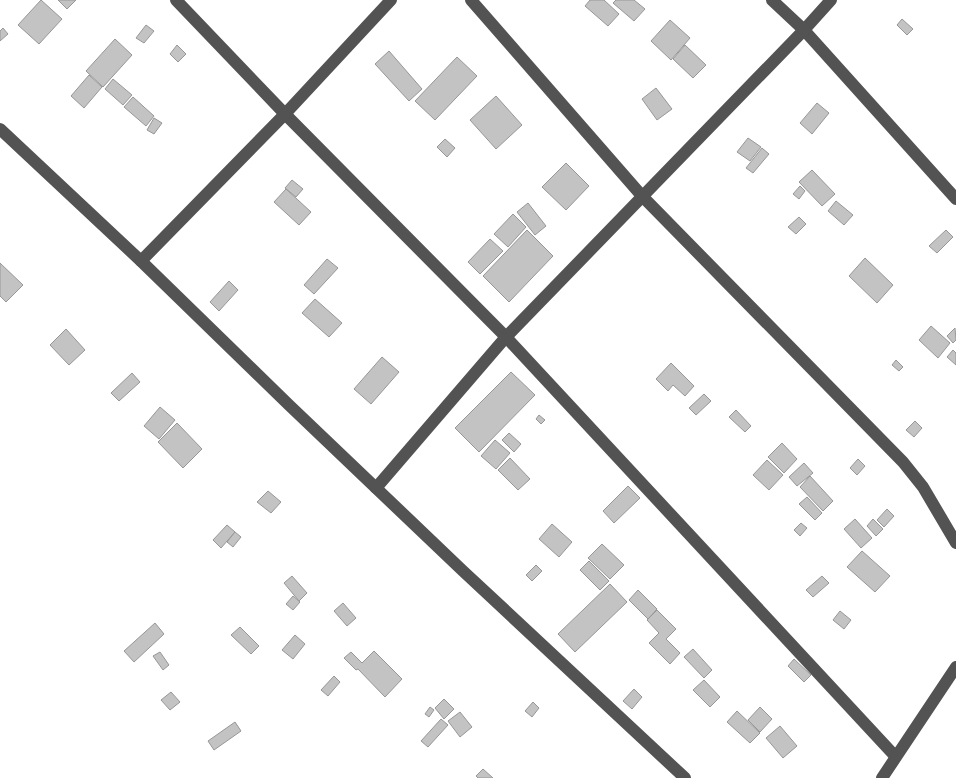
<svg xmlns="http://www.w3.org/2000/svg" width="956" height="778" viewBox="0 0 956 778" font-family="Arial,sans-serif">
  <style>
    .building { fill: #c3c3c3; stroke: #979797 }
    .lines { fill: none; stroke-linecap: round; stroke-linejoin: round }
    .minor { stroke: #535353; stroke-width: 12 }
  </style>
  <rect width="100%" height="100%" fill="#fff"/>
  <g class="building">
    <path d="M41 0 62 19 39 44 18 25Z"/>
    <path d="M58 0H76L67 9Z"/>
    <path d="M590 0H604L619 14 608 26 585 6Z"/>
    <path d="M616 0H634L645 9 634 21 613 3Z"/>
    <path d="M902 19 913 29 907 35 897 25Z"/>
    <path d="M670 20 690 38 671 60 651 41Z"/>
    <path d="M146 25 154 31 144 43 136 38Z"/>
    <path d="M3 28 8 34 0 41V31Z"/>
    <path d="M115 39 132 55 103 87 86 71Z"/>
    <path d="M177 45 186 54 178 62 170 54Z"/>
    <path d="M685 45 706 65 693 78 673 59Z"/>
    <path d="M389 51 422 89 409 101 375 64Z"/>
    <path d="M457 57 477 76 435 120 415 101Z"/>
    <path d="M89 75 102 87 84 108 71 96Z"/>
    <path d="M113 79 132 95 123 105 105 89Z"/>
    <path d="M656 88 672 109 657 120 642 99Z"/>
    <path d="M496 96 522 125 496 149 470 120Z"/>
    <path d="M133 97 154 116 146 126 124 107Z"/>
    <path d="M817 103 829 113 812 134 800 123Z"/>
    <path d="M154 118 162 123 154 134 147 130Z"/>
    <path d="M748 138 761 147 750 161 737 152Z"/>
    <path d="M445 139 455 148 447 157 437 147Z"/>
    <path d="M762 148 769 154 753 173 746 168Z"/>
    <path d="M566 163 589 186 566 210 542 187Z"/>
    <path d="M812 170 835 194 822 206 799 182Z"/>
    <path d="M292 180 303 189 296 197 285 188Z"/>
    <path d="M800 186 805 191 799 199 793 194Z"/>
    <path d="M286 189 311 212 299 225 274 202Z"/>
    <path d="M836 201 853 215 844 225 828 211Z"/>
    <path d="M528 203 546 226 535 235 517 212Z"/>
    <path d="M513 214 526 227 508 247 494 234Z"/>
    <path d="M799 217 806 224 796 234 788 227Z"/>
    <path d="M527 230 553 256 509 302 483 276Z"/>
    <path d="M946 230 953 237 937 253 929 246Z"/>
    <path d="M490 239 503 251 480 274 468 262Z"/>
    <path d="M865 258 893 285 877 303 849 276Z"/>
    <path d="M327 259 338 268 314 294 304 285Z"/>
    <path d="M0 263 23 285 6 302 0 296Z"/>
    <path d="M229 281 238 290 219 311 210 302Z"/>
    <path d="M315 299 342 323 329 337 302 313Z"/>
    <path d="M931 326 950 343 938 358 919 340Z"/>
    <path d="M955 328 956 340 953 343 947 336Z"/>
    <path d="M66 329 85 350 69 365 50 345Z"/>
    <path d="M953 350 956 353V365L947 357Z"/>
    <path d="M382 357 399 372 371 404 354 389Z"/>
    <path d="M896 360 903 367 899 371 892 365Z"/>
    <path d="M671 363 694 386 685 396 673 385 668 391 656 379Z"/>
    <path d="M511 372 535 395 479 452 455 428Z"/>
    <path d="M132 373 140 382 119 401 111 393Z"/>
    <path d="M704 394 711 401 696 415 689 408Z"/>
    <path d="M160 407 175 420 159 439 144 426Z"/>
    <path d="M736 410 751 426 745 432 729 417Z"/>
    <path d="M539 415 545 420 541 424 536 419Z"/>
    <path d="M915 421 922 428 914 437 906 430Z"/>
    <path d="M177 423 202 449 183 468 158 442Z"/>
    <path d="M509 433 521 444 514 452 502 440Z"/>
    <path d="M495 440 510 453 496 469 481 456Z"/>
    <path d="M782 443 797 459 784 473 768 457Z"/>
    <path d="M510 458 530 479 518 490 498 470Z"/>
    <path d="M858 459 865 466 857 475 850 468Z"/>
    <path d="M767 460 783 475 769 490 753 475Z"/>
    <path d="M804 463 813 473 797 486 789 477Z"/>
    <path d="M810 476 833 501 823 511 800 487Z"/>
    <path d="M628 486 640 498 614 523 603 511Z"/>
    <path d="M268 491 281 502 271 513 257 502Z"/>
    <path d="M807 497 822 513 815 520 799 504Z"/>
    <path d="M887 509 894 516 884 527 877 520Z"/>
    <path d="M855 519 872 538 861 548 844 529Z"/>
    <path d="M873 519 883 529 876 536 867 526Z"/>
    <path d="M801 523 807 528 800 536 794 530Z"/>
    <path d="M552 524 572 542 559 557 539 539Z"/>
    <path d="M227 525 235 532 221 548 213 540Z"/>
    <path d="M235 532 241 537 233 547 227 542Z"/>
    <path d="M602 544 624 565 610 579 588 558Z"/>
    <path d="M862 551 890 576 875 592 847 567Z"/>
    <path d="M589 561 609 581 600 590 580 570Z"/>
    <path d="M536 565 542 571 532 581 526 575Z"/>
    <path d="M292 576 307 593 299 601 284 583Z"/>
    <path d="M822 576 829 583 813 597 806 590Z"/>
    <path d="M610 584 627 602 575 652 558 634Z"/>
    <path d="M638 590 657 609 648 619 629 600Z"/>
    <path d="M293 596 300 602 293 610 286 604Z"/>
    <path d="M343 603 356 618 347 626 334 611Z"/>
    <path d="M657 610 676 629 666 639 680 653 670 664 649 643 659 633 647 620Z"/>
    <path d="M840 611 851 620 844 629 833 620Z"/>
    <path d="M155 623 164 634 134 662 124 651Z"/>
    <path d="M240 627 259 646 251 654 231 635Z"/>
    <path d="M295 635 305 644 293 659 282 650Z"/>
    <path d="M693 649 712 670 704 678 684 657Z"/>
    <path d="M374 651 402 679 385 697 358 669 356 670 344 658 351 652 362 663Z"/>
    <path d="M160 652 169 665 163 670 153 656Z"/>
    <path d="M794 659 811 675 804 682 788 666Z"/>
    <path d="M334 676 340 682 328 696 321 690Z"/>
    <path d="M704 680 720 697 710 707 693 690Z"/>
    <path d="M634 689 642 697 632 709 623 701Z"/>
    <path d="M171 692 180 702 170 710 161 700Z"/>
    <path d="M444 699 454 709 444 719 435 708Z"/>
    <path d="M533 702 539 708 532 717 525 711Z"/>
    <path d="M430 707 434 710 429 717 425 714Z"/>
    <path d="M760 707 772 719 760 732 748 720Z"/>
    <path d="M737 711 760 733 750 743 727 722Z"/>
    <path d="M460 712 472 727 460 737 448 721Z"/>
    <path d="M441 719 448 725 428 747 421 741Z"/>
    <path d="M235 722 241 731 214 750 208 741Z"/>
    <path d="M780 726 797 746 783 758 766 738Z"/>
    <path d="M483 769 493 778H478L476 776Z"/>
  </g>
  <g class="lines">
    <g class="minor">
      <path d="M176 0 285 114 506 337 895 756"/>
      <path d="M471 0 642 196 903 462 923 487 956 543"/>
      <path d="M772 0 804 30 956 199"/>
      <path d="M0 129 141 261 289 405 463 571 685 778"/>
      <path d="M141 261 285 114 391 0"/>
      <path d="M376 488 506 337 804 30 831 0"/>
      <path d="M882 778 956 667"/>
    </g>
  </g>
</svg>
